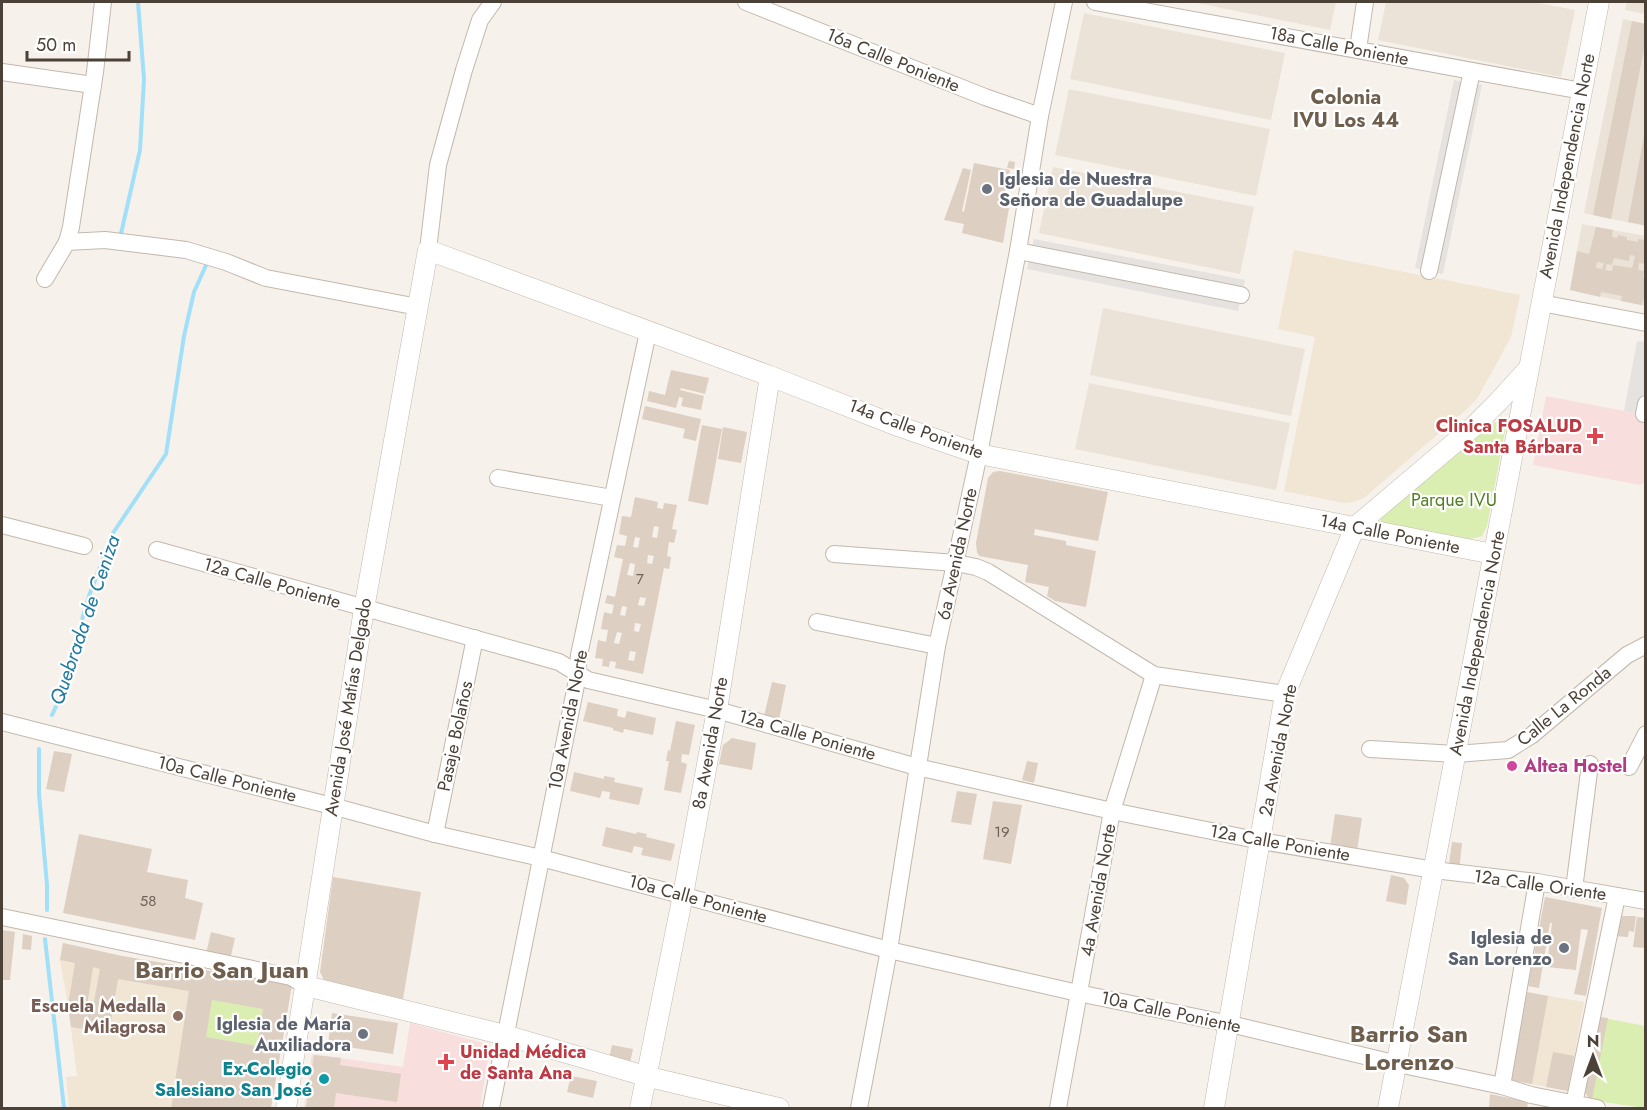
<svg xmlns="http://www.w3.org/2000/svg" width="1647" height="1110" viewBox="0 0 1647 1110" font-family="Jost,sans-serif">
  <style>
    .residential { fill: #ebe3d8 }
    .education { fill: #f1e5d3 }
    .medical { fill: #f8dedd }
    .green { fill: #d9eeb0 }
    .parking { fill: #e5e2df }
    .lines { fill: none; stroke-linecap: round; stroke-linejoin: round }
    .stream { stroke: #a2dff8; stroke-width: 4 }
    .building { fill: #ddcfc1; fill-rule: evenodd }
    .minor-casing { stroke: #c3b8ac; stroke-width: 18 }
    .tertiary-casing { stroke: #c3b8ac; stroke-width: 21 }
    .minor { stroke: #fff; stroke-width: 16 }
    .tertiary { stroke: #fff; stroke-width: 20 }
    .worship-dot { fill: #6b7280; stroke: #fff; stroke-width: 2 }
    .health-dot { fill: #e0444e; stroke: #fff; stroke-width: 2 }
    .hotel-dot { fill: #d1479c; stroke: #fff; stroke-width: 2 }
    .education-dot { fill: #8d6e63; stroke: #fff; stroke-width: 2 }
    .culture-dot { fill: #0f9aa8; stroke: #fff; stroke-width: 2 }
    .labels { text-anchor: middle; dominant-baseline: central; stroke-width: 4.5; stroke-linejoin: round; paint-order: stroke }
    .number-label { font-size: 15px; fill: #70645a }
    .street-label { font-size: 18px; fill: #4c4137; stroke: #fff }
    .worship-label { font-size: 18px; font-weight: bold; fill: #5b616d; stroke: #fff; text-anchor: end }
    .health-label { font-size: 18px; font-weight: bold; fill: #be3a42; stroke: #fff; text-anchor: end }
    .park-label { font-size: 18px; fill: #517f22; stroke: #fff }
    .hotel-label { font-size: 18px; font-weight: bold; fill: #b23c85; stroke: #fff; text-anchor: start }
    .education-label { font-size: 18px; font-weight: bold; fill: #785e54; stroke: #fff; text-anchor: end }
    .culture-label { font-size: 18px; font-weight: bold; fill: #0d838f; stroke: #fff; text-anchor: end }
    .neighbourhood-label { font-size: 20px; font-weight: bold; fill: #705e4d; stroke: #fff }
    .water-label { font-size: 20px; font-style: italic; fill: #1f79a1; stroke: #fff }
    .district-label { font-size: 24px; font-weight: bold; fill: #705e4d; stroke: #fff }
  </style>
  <rect width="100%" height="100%" fill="#f7f1eb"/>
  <g class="residential">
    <path d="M1192 2H1336L1330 30Z"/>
    <path d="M1386 2H1533L1575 10 1561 77 1378 40Z"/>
    <path d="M1627 2H1645V14L1625 10Z"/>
    <path d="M1084 13 1285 53 1271 120 1070 79Z"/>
    <path d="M1623 19 1645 24V226L1584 213Z"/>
    <path d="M1069 89 1270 129 1256 196 1055 155Z"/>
    <path d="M1053 167 1254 207 1240 274 1039 233Z"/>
    <path d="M1582 224 1645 236V306L1570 290Z"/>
    <path d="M1103 308 1305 349 1291 416 1090 375Z"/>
    <path d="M1089 383 1290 423 1276 490 1075 449Z"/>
  </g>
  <g class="education">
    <path d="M1294 250 1520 295 1511 337 1478 397 1468 408 1365 497 1354 502 1344 503 1284 491 1315 337 1278 329Z"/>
    <path d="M63 943 122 956 292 985 271 1108H69L66 1077 77 1076 68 1005 60 960Z"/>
    <path d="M1527 992 1584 1002 1568 1091 1510 1080Z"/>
  </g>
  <g class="medical">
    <path d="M1546 396 1645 415V482L1640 485 1533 465Z"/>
    <path d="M410 1023 490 1045 480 1108H304L312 1054 403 1067Z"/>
  </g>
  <g class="green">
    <path d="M1495 422 1503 423 1505 431 1487 526 1482 536 1471 539 1381 522 1379 517 1381 514Z"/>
    <path d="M212 1000 263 1009 257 1046 206 1037Z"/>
    <path d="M1599 1017 1645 1026V1108L1590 1100Z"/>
  </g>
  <g class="parking">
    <path d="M1454 80 1482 85 1443 274 1415 268Z"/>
    <path d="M1034 239 1245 280 1238 311 1027 269Z"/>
    <path d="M1637 341 1645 342V415L1624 411Z"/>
  </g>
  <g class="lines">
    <g class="stream">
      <path d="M120 238 140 150 144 79 138 2"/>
      <path d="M52 715 58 702 89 596 113 533 166 454 184 336 194 292 208 261"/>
      <path d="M39 749V794L47 885V910"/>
      <path d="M45 939 64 1108"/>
    </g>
  </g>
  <g class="building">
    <path d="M1632 21 1646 24V38L1611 219 1593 215Z"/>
    <path d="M1644 136H1646L1644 225 1628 222Z"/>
    <path d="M1009 161 1015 162 1014 169 1007 168Z"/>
    <path d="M974 163 1010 170 1002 207 1009 208 1003 243 962 233 964 224 944 220 963 168 971 170 962 211 964 212Z"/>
    <path d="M1596 227 1613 230 1612 237 1617 238 1618 235 1627 237V240L1638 242V239L1644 240 1646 236V264L1639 263 1638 270 1644 271 1643 277H1646V300H1643L1642 305 1621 301 1622 296 1601 292 1600 297 1570 290 1577 251 1589 254ZM1630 255 1635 256 1632 268 1613 265 1612 271 1605 270 1607 264 1612 265 1614 258 1629 261ZM1597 262 1604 263 1602 269 1596 268Z"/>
    <path d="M671 370 709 378 705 394 681 388 680 390 704 396 701 410 681 406 683 398 679 397 676 408 647 401 649 391 665 395Z"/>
    <path d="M645 406 701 419 696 441 683 438 685 429 642 419Z"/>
    <path d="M702 425 722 429 708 505 688 501Z"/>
    <path d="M723 427 747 432 741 463 718 459Z"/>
    <path d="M1000 471 1108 492 1098 541 1035 529 1034 535 1066 541V545L1096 551 1086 607 1055 601 1047 596 1049 587 1025 582 1028 565 979 556 977 552 976 543 988 478 993 472Z"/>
    <path d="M635 497 658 502 657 508 663 509 664 503 677 505 672 529 677 530 674 543 669 542 667 556 671 557 670 564 669 569 664 568 643 674 615 668 616 662 610 661 609 667 602 666 603 659 595 658 598 640 606 642 608 630 601 629 604 612 612 614 614 605 605 603 607 595 615 597 623 559 614 557 617 545 625 546 627 536 619 534 622 516 631 517ZM654 526 659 527 657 538 652 537ZM635 537 640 538 638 548 633 547ZM648 555 654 556 652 564 647 563ZM630 563 635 564 633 576 627 575ZM640 597 646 598 644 606 638 605ZM622 606 627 607 625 616 620 615ZM635 623 641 624 639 632 634 631ZM617 632 622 633 619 644 614 643ZM630 651 636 652 634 661 628 660Z"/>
    <path d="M772 682 786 685 779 720 764 716Z"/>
    <path d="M588 702 618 709 617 716 625 718 627 711 656 718 653 735 624 729 623 733 613 730V728L583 721Z"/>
    <path d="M676 721 695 725 689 755 682 754 681 762 687 764 681 793 664 790 669 761H666L668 750 670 751Z"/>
    <path d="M732 738 756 743 752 770 719 764 723 745Z"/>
    <path d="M54 751 72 754 64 792 46 789Z"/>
    <path d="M1027 761 1038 763 1034 783 1022 780Z"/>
    <path d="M574 772 604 779V776L615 778 614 782 643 788 639 805 609 799 610 792 602 791 600 798 570 791Z"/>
    <path d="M957 791 977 794 971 825 951 822Z"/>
    <path d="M993 801 1022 805 1011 864 983 859Z"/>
    <path d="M1335 814 1362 818 1357 851 1330 847Z"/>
    <path d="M606 827 636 834 637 832 647 834 646 837 675 844 671 861 641 855 643 848 634 846 632 853 602 846Z"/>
    <path d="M79 834 152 849 147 872 188 880 185 898 203 903 195 940 63 913Z"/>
    <path d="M1452 842 1462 843 1459 872 1448 871Z"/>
    <path d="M1391 875 1404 878 1409 885 1406 905 1386 901Z"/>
    <path d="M333 877 421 892 403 999 324 980 320 972Z"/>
    <path d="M1545 897 1602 908 1586 996 1574 994 1588 930 1581 929 1576 970 1547 967 1552 923H1550L1539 988 1528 986Z"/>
    <path d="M1616 916H1636L1634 932 1629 931 1628 937 1614 936Z"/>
    <path d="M1637 917 1646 918V948L1633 947Z"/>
    <path d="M2 930 15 932 10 980H2Z"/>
    <path d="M211 932 235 938 230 960 206 954Z"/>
    <path d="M23 934 32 936 31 950 22 949Z"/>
    <path d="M63 943 122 956 292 985 271 1108H171L189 991 118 979 109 1033 71 1027 68 1005 75 963 60 960ZM93 967 100 969 93 1007 87 1006ZM212 1000 263 1009 257 1046 206 1037Z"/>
    <path d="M1527 992 1548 996 1532 1084 1510 1080Z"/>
    <path d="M332 1013 398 1023 393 1054 328 1044Z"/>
    <path d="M1599 1017 1608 1018 1592 1100H1590L1584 1091Z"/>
    <path d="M612 1045 633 1049 630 1063 609 1059Z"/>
    <path d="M1553 1052 1574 1056 1568 1091 1546 1087Z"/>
    <path d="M314 1055 341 1058 340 1065 401 1074 397 1102 336 1093 334 1108H306Z"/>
    <path d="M571 1076 597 1081 593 1098 567 1092Z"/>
    <path d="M1490 1094 1528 1102 1527 1108H1489Z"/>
  </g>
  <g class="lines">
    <defs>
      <g id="minor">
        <path d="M746 2 985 97 1040 116"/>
        <path d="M1095 2 1582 91"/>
        <path d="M1358 49 1365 2"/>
        <path d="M2 72 93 85"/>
        <path d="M67 242 105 240 186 250 226 262 266 278 418 307"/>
        <path d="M428 250 438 165 464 70 480 20 493 2"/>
        <path d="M1018 251 1241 295"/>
        <path d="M1429 271 1472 71"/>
        <path d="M45 279 67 242 71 227 95 72 103 2"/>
        <path d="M1541 303 1646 323"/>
        <path d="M1644 414 1646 404"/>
        <path d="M498 478 612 498"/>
        <path d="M2 525 84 546"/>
        <path d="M157 550 559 662 588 680 717 710 917 767 1112 811 1261 841 1434 870 1537 882 1646 901"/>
        <path d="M834 554 956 563 976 567 988 572 1154 675 1285 694"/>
        <path d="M817 622 937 646"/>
        <path d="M2 722 332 806 435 834 541 858 889 950 1078 993 1230 1024 1398 1064 1502 1086 1531 1095 1597 1108"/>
        <path d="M1370 749 1456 754 1508 750 1532 735 1627 655 1646 645"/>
        <path d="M1629 767 1646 734"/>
        <path d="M435 834 475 638"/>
        <path d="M1574 889 1590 764"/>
        <path d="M2 917 291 977 306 986"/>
        <path d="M1502 1086 1537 882"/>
        <path d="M1574 1104 1617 896"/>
        <path d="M491 1108 576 685 579 655 648 332"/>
        <path d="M859 1108 889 950 937 646 979 454 1018 251 1040 116 1064 2"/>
        <path d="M1058 1108 1112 811 1154 675"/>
      </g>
      <g id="tertiary">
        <path d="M306 986 505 1035 645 1076 779 1108"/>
        <path d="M286 1108 364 609 428 250 770 376 895 425 979 454 1493 554"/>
        <path d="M640 1108 683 895 717 710 770 376"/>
        <path d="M1214 1108 1285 694 1355 527 1472 428 1499 401 1528 369"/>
        <path d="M1388 1108 1599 2"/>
      </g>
    </defs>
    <use href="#minor" class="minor-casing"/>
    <use href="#tertiary" class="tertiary-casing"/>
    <use href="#minor" class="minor"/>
    <use href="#tertiary" class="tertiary"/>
  </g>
  <g class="worship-dot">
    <circle cx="987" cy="189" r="6"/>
    <circle cx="1564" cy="948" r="6"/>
    <circle cx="363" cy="1034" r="6"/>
  </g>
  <g class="health-dot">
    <path d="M1592 427h6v6h6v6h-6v6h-6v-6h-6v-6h6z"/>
    <path d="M443 1053h6v6h6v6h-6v6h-6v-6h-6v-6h6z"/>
  </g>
  <circle class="hotel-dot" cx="1512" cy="766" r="6"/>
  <circle class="education-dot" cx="178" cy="1016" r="6"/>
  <circle class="culture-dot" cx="324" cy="1079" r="6"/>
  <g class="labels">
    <g class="number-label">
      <text x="640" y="579">7</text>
      <text x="1002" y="832">19</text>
      <text x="148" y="901">58</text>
    </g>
    <g class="street-label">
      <text transform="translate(1339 46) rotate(11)">18a Calle Poniente</text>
      <text transform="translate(893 60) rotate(22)">16a Calle Poniente</text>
      <text transform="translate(1567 166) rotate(-79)">Avenida Independencia Norte</text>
      <text transform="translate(916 429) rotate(20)">14a Calle Poniente</text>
      <text transform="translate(1390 534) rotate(11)">14a Calle Poniente</text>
      <text transform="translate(957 554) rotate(-78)">6a Avenida Norte</text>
      <text transform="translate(272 583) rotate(16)">12a Calle Poniente</text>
      <text transform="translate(1477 643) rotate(-79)">Avenida Independencia Norte</text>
      <text transform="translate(1564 706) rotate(-39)">Calle La Ronda</text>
      <text transform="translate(348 707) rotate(-81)">Avenida José Matías Delgado</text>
      <text transform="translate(568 720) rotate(-79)">10a Avenida Norte</text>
      <text transform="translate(807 735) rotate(16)">12a Calle Poniente</text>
      <text transform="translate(455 736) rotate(-78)">Pasaje Bolaños</text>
      <text transform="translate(710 743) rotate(-80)">8a Avenida Norte</text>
      <text transform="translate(1278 750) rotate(-79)">2a Avenida Norte</text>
      <text transform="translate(227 779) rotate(14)">10a Calle Poniente</text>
      <text transform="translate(1280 843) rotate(10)">12a Calle Poniente</text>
      <text transform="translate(1540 885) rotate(8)">12a Calle Oriente</text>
      <text transform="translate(1098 890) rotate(-80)">4a Avenida Norte</text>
      <text transform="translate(698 899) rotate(15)">10a Calle Poniente</text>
      <text transform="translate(1171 1012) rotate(12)">10a Calle Poniente</text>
    </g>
    <g class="worship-label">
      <text x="999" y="179" text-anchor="start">Iglesia de Nuestra<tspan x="999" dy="21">Señora de Guadalupe</tspan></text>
      <text x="1552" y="938">Iglesia de<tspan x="1552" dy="21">San Lorenzo</tspan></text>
      <text x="351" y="1024">Iglesia de María<tspan x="351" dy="21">Auxiliadora</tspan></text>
    </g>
    <g class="health-label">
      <text x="1582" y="426">Clinica FOSALUD<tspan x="1582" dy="21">Santa Bárbara</tspan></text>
      <text x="460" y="1052" text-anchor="start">Unidad Médica<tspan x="460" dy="21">de Santa Ana</tspan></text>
    </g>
    <g class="park-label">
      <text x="1454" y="500">Parque IVU</text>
    </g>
    <g class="hotel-label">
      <text x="1524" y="766">Altea Hostel</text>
    </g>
    <g class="education-label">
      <text x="166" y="1006">Escuela Medalla<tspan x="166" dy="21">Milagrosa</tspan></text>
    </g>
    <g class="culture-label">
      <text x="312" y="1069">Ex-Colegio<tspan x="312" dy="21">Salesiano San José</tspan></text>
    </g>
    <g class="neighbourhood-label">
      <text x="1346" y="97">Colonia<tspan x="1346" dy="23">IVU Los 44</tspan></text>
    </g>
    <g class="water-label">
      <text transform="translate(85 620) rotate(-71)">Quebrada de Ceniza</text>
    </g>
    <g class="district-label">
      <text x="222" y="969">Barrio San Juan</text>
      <text x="1409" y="1033">Barrio San<tspan x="1409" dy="28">Lorenzo</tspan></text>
    </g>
  </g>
  <rect width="1647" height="1110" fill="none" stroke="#4c4137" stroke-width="6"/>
  <g transform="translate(1593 1056)" stroke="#ffffff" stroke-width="4.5" paint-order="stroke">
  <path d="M0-4.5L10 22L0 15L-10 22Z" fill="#4c4137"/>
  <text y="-9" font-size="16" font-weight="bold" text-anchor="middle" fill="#4c4137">N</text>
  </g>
  <path d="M27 51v9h102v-9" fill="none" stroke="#4c4137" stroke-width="3"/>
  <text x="36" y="51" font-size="18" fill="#4c4137" stroke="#ffffff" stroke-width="4.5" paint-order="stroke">50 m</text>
</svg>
